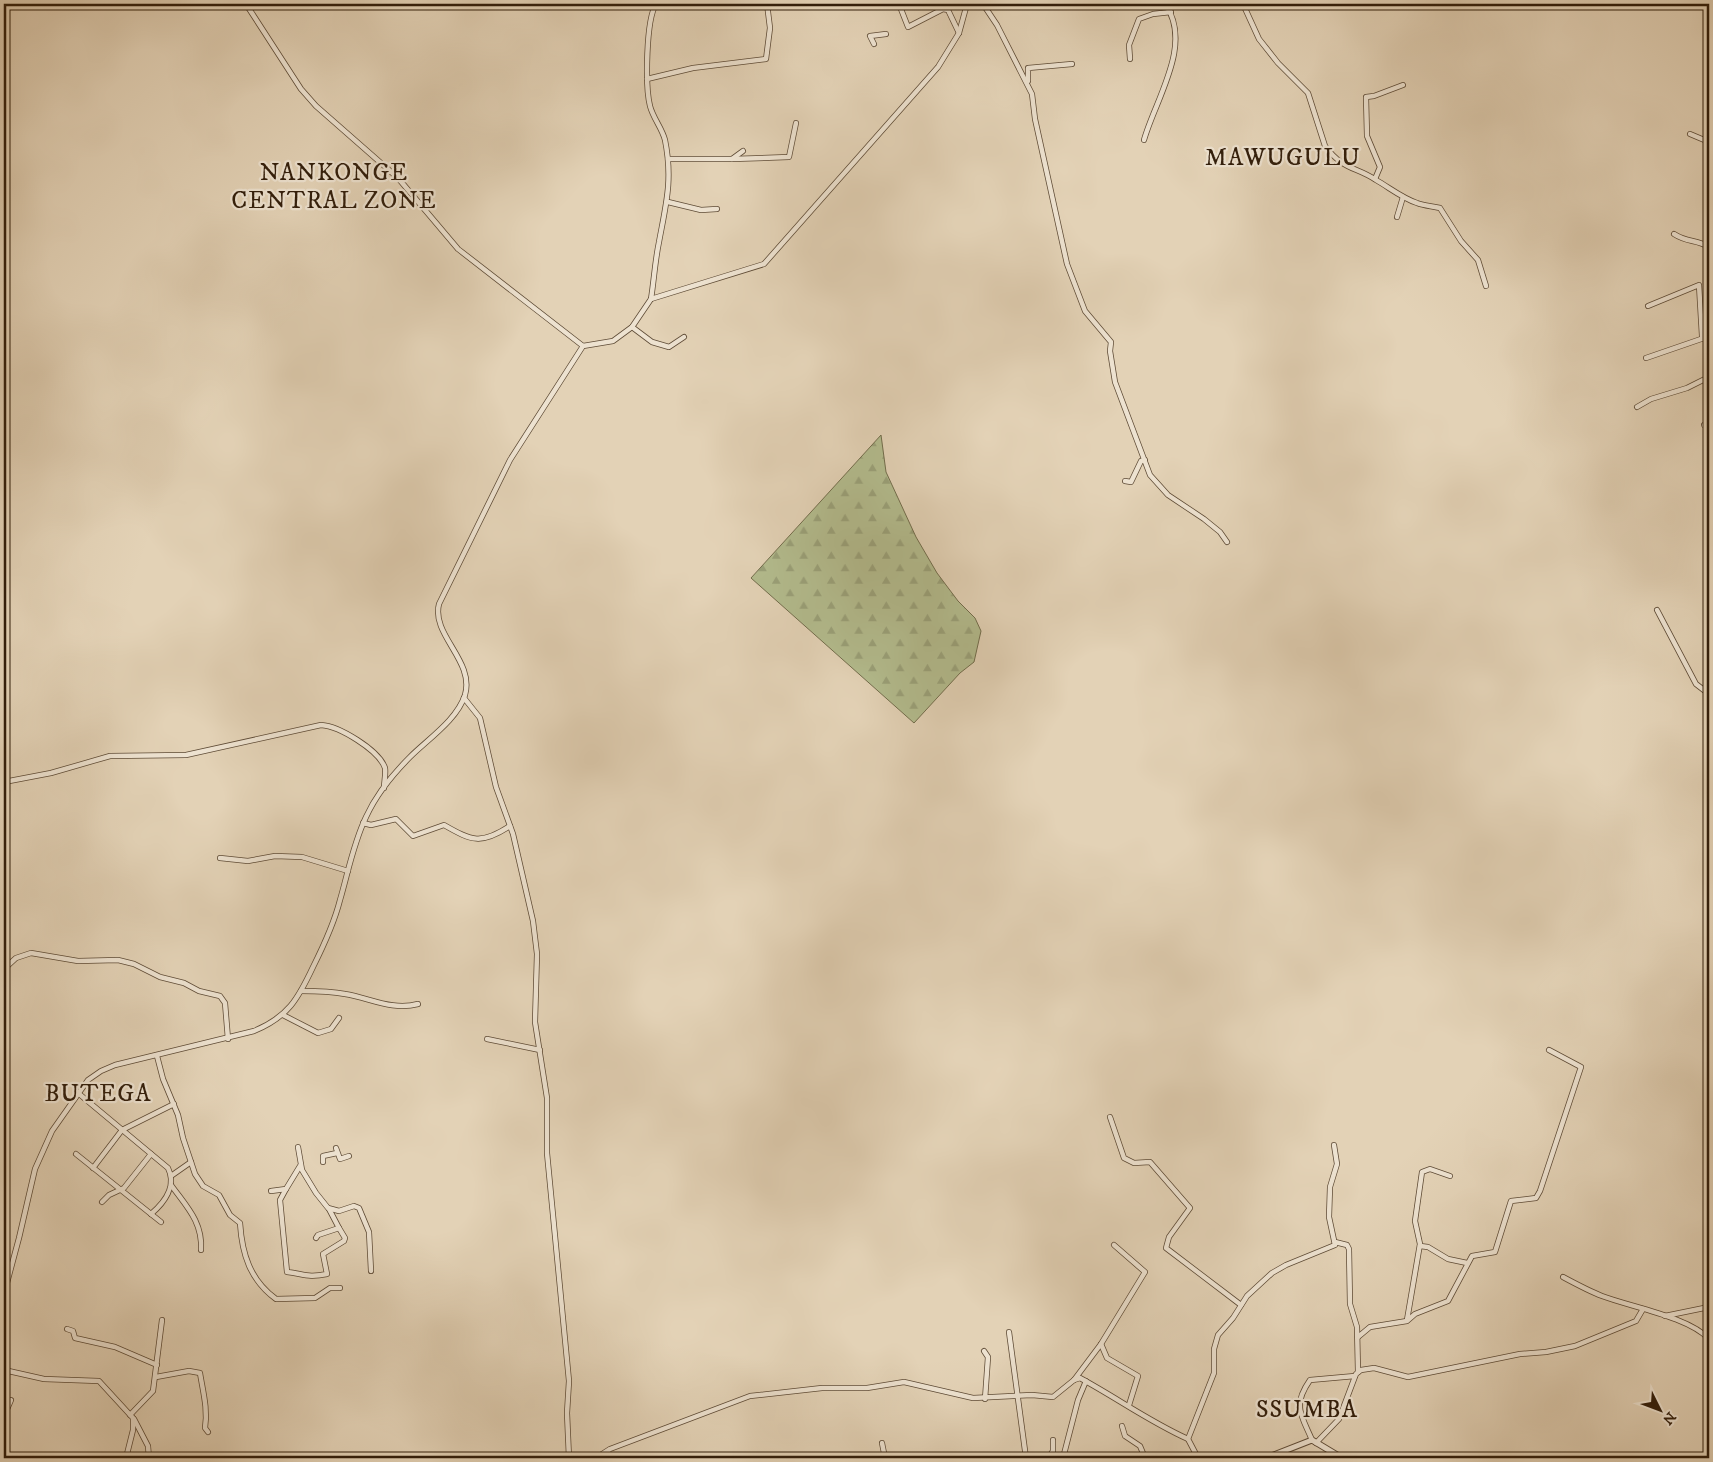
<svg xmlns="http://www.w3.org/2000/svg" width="1713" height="1462" viewBox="0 0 1713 1462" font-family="'IM FELL DW Pica',serif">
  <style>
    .forest { fill: url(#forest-firs); stroke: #726d4c }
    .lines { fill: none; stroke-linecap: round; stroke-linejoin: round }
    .minor-casing { stroke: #5e4b36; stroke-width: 6 }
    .tertiary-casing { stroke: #5e4b36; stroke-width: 7 }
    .minor { stroke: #ede2d0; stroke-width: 4.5 }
    .tertiary { stroke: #ede2d0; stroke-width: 5 }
    .labels { text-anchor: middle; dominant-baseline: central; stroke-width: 4.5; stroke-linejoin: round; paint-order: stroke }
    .quarter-label { font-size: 24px; letter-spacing: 1px; fill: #321e0b; stroke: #ede2d0 }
  </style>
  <defs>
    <pattern id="forest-firs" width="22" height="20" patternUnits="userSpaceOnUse" patternTransform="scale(1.25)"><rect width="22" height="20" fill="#b3bc8e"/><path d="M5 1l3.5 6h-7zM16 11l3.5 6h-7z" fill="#9aa179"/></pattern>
  </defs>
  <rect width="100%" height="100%" fill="#e3d2b6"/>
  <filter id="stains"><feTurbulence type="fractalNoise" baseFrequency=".004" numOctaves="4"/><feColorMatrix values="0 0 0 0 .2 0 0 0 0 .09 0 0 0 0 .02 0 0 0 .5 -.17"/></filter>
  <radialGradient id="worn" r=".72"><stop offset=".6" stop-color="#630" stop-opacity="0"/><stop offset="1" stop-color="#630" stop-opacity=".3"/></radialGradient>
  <path class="forest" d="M881 435 886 472 916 537 937 573 958 601 975 618 981 631 974 662 960 673 914 723 751 578Z"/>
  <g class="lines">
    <defs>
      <g id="minor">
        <path d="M246 4 301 89 316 106 398 178 458 249 583 346"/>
        <path d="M899 4 908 27 943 9 948 10 959 33"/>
        <path d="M983 4 997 25 1032 94 1035 119 1067 264 1085 311 1111 342 1110 351 1115 382 1150 475 1168 495 1204 519 1220 532 1227 542"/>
        <path d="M1243 4 1259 39 1278 63 1308 93 1325 146C1344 171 1355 166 1376 180 1390 188 1402 198 1417 203 1424 206 1433 206 1440 208L1461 241 1478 260 1486 286"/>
        <path d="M874 44 870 36 886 34"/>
        <path d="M1130 59 1129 45 1139 19 1153 14 1171 12"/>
        <path d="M647 79 693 68 766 59 770 28 767 4"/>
        <path d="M1028 81V68L1072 64"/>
        <path d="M1690 134 1709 142"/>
        <path d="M1144 140C1155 100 1194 44 1165 4"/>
        <path d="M668 159H732L743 151"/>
        <path d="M732 159 789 157 796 123"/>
        <path d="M1375 179 1380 167 1367 136 1366 97 1374 96 1403 85"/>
        <path d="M668 202 701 210 717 209"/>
        <path d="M1397 217 1403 197"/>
        <path d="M1674 234C1688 243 1696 239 1709 247"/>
        <path d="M651 299C654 280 655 261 659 242 666 204 673 180 665 140 662 128 653 118 650 106 645 86 646 20 656 4"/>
        <path d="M1648 306 1699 285 1702 336 1709 338"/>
        <path d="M632 327 652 342 669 347 684 337"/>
        <path d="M1646 358 1704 338"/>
        <path d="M1637 407 1651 399 1687 388 1709 377"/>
        <path d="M1704 425 1709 424"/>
        <path d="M1125 481 1131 482 1141 461 1145 460"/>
        <path d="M1657 610 1696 684 1709 694"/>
        <path d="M1709 617V619"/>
        <path d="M464 698 480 718 496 787 513 834 533 921 537 954 535 1022 547 1098V1153L569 1381 567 1413 569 1458"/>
        <path d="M4 782 51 773 110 756 186 755 321 725C339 726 379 750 385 768 386 774 384 782 384 788"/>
        <path d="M363 823 371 825 396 819 413 836 444 825C472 841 481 845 510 826"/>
        <path d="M220 858 248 861 275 856 302 857 348 871"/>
        <path d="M4 969 16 958 31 953 78 961 118 960 134 964 160 977 184 983 199 991 220 996 225 1003 228 1039"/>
        <path d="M301 991C315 991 330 991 345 994 370 998 392 1011 418 1004"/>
        <path d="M283 1015 318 1033 331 1029 339 1018"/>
        <path d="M487 1039 540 1050"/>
        <path d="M157 1056 163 1079 178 1115 183 1138 195 1174 203 1186 219 1195 230 1215 240 1223C242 1254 250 1280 276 1299L315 1298 330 1288H340"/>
        <path d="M78 1093 168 1168C177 1186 164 1203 151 1214"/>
        <path d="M1110 1117 1124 1158 1134 1163 1150 1162 1190 1208 1169 1237 1166 1248 1241 1305"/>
        <path d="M298 1147 302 1170 316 1193 328 1208 339 1211 354 1206 359 1208 369 1232 371 1271"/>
        <path d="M336 1148 340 1159 349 1156"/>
        <path d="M76 1154 161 1222"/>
        <path d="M323 1162V1156L337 1153"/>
        <path d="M93 1168 122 1130 174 1104"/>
        <path d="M171 1176 191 1162"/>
        <path d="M171 1185C186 1206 203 1222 201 1250"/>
        <path d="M286 1189 280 1200 287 1272C304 1274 308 1278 327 1274L323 1254 344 1241 345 1238 339 1228"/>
        <path d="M271 1191 286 1189 300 1166"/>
        <path d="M102 1202 109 1195 124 1188 151 1154"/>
        <path d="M316 1238 318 1235 339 1228 329 1209"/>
        <path d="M1335 1242 1347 1245 1349 1249 1350 1304 1357 1327 1358 1372"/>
        <path d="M1420 1246 1428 1247 1448 1259 1467 1263"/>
        <path d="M1563 1277C1576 1284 1589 1291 1602 1296 1631 1307 1689 1317 1709 1339"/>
        <path d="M4 1294 19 1238 35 1169 52 1131 88 1080 101 1071 115 1065 254 1031C288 1017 298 999 313 967 324 945 334 924 340 900 348 873 353 844 366 817 376 795 393 774 410 757 428 739 457 720 465 695 475 661 431 635 439 604L510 460 583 346 613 341 632 327 651 299 764 264 938 67 959 33 967 4"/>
        <path d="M1665 1316 1709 1307"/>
        <path d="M1407 1320 1420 1244 1415 1221 1422 1172 1430 1169 1450 1176"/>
        <path d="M67 1329 73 1331 75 1338 115 1347 157 1365"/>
        <path d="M1009 1332 1026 1458"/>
        <path d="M1358 1337 1370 1327 1407 1321 1415 1314 1448 1301 1472 1256 1495 1252 1511 1201 1536 1198 1540 1191 1581 1067 1549 1050"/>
        <path d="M1101 1344 1107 1358 1138 1376 1129 1405"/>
        <path d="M984 1351 988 1357 985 1399"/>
        <path d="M4 1370 44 1379 99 1381 133 1418V1430L126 1458"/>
        <path d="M156 1377 189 1371 200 1373C203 1392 208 1409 205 1428L208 1432"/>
        <path d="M1074 1380 1080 1378C1117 1398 1150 1422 1188 1439"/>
        <path d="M130 1415 153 1391 162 1320"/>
        <path d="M4 1416 11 1400"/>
        <path d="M134 1419 148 1446 149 1458"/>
        <path d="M1122 1426 1125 1436 1140 1446 1145 1458"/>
        <path d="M1312 1440C1301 1414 1292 1406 1310 1380L1355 1376"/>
        <path d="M882 1443 885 1458"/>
        <path d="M1316 1443 1339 1419 1356 1374 1361 1370 1374 1368 1408 1377 1520 1354 1546 1352 1575 1346 1636 1321 1643 1309"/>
        <path d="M596 1458 610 1449 750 1396 822 1388H867L904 1382 973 1398 1032 1395 1053 1397 1074 1380 1101 1344 1145 1272 1114 1245"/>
        <path d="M1048 1458 1053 1451V1440"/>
        <path d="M1063 1458 1078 1400 1086 1381"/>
        <path d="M1198 1458 1188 1439 1214 1373V1349L1218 1335 1233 1318 1247 1296 1272 1273 1286 1265 1335 1245 1329 1217 1330 1187 1337 1164 1334 1145"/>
      </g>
      <path id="tertiary" d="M1266 1458 1312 1440 1342 1458"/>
    </defs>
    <use href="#minor" class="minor-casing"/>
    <use href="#tertiary" class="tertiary-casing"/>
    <use href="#minor" class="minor"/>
    <use href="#tertiary" class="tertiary"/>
  </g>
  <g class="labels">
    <g class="quarter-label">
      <text x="1283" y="158">MAWUGULU</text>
      <text x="334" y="173">NANKONGE<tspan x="334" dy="28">CENTRAL ZONE</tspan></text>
      <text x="98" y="1094">BUTEGA</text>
      <text x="1307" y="1410">SSUMBA</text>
    </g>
  </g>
  <rect width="1713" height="1462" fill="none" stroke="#e3d2b6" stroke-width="20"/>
  <rect x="5" y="5" width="1703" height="1452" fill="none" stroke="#321e0b" stroke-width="2.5"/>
  <rect x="10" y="10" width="1693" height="1442" fill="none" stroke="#321e0b"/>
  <g transform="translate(1660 1410) rotate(132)" stroke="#ede2d0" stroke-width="4" paint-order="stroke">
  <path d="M0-4L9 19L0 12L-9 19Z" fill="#321e0b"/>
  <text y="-8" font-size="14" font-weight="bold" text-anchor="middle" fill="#321e0b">N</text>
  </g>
  <rect width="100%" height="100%" filter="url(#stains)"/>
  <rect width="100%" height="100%" fill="url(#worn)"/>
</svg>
